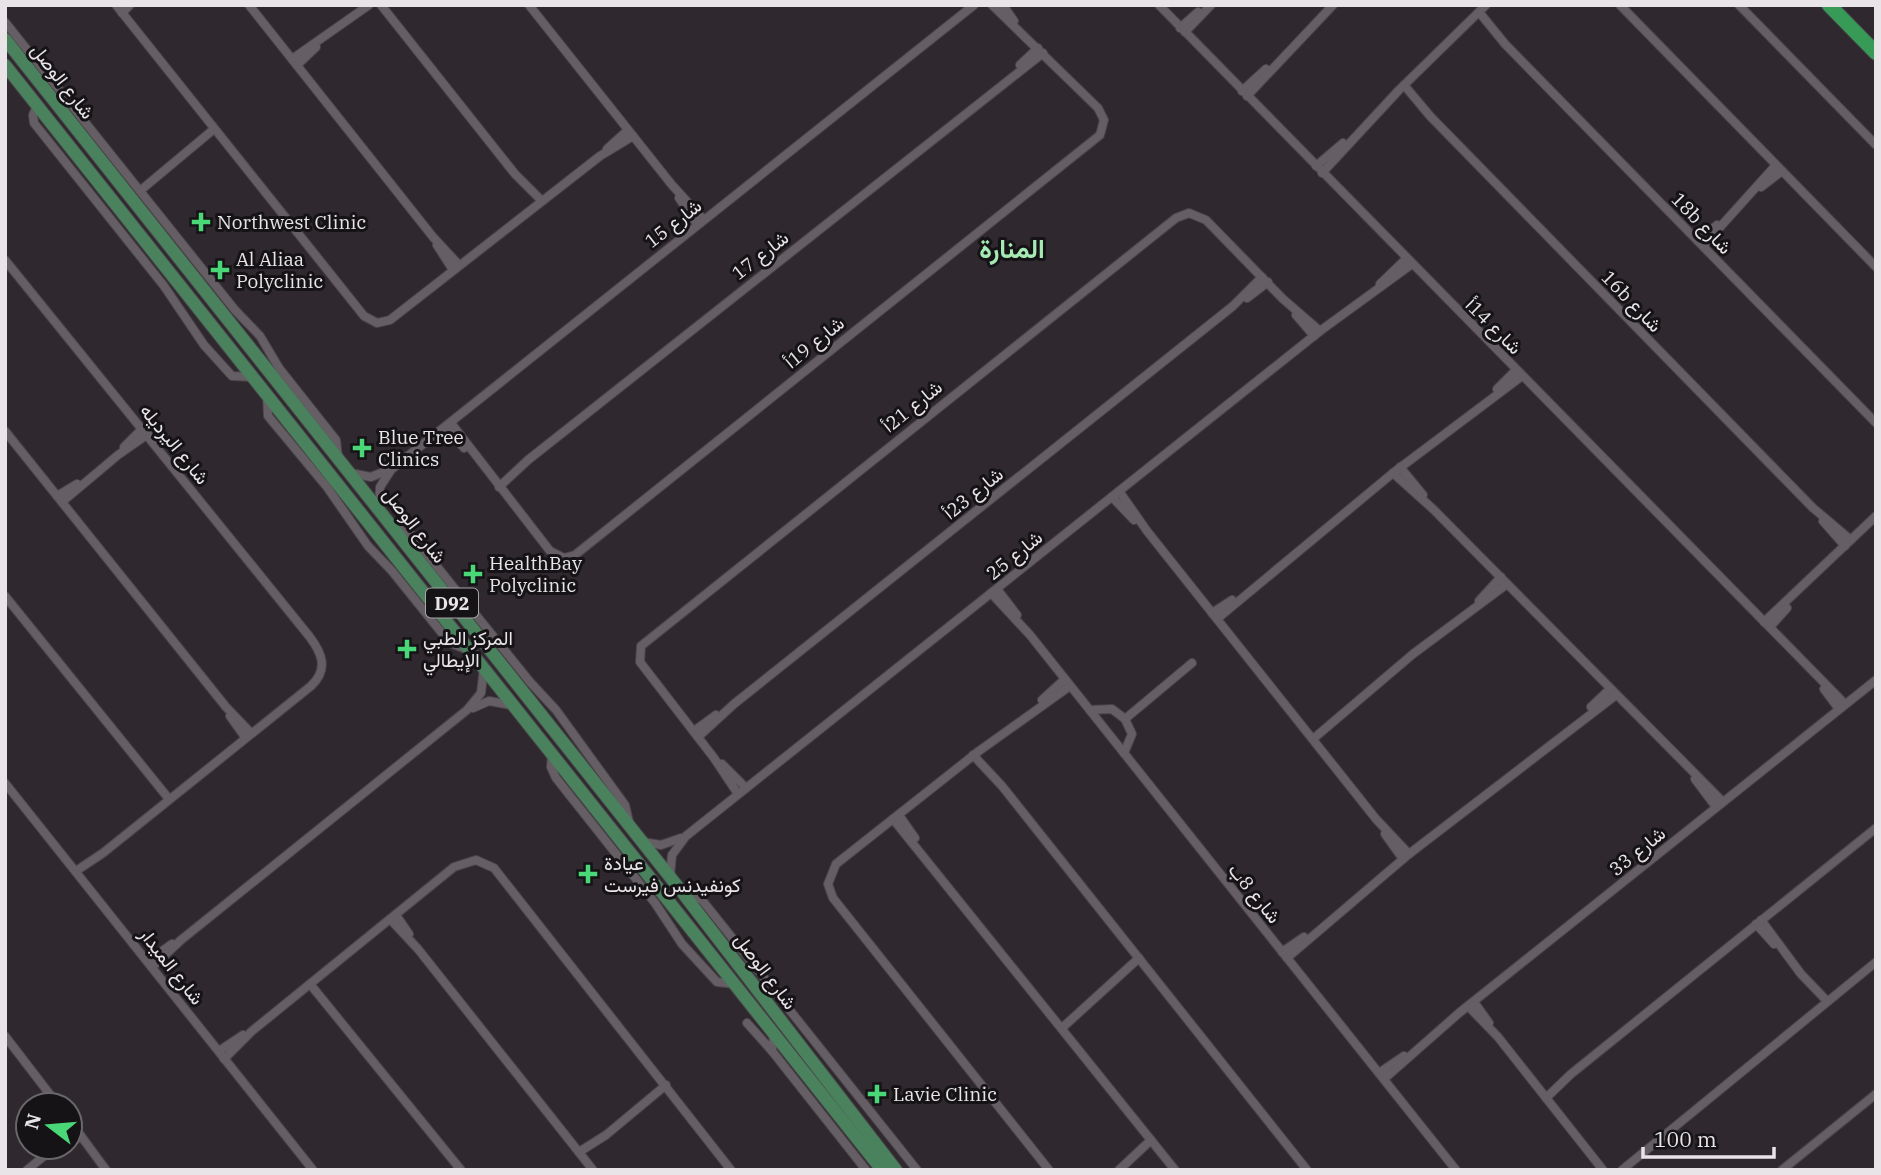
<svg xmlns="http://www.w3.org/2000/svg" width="1881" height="1175" viewBox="0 0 1881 1175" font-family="'IBM Plex Serif',Vazirmatn,serif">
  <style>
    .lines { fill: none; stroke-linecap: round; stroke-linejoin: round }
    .street-casing { stroke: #494449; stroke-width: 10 }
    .primary-casing { stroke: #494449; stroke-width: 14 }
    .highway-casing { stroke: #494449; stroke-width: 16 }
    .street { stroke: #655e65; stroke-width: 8 }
    .primary { stroke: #49825d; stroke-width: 12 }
    .highway { stroke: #379a57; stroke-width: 14 }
    .poi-dot { fill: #49d778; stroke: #151315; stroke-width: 2.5 }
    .labels { text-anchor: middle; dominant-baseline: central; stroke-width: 6; stroke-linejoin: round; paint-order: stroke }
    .shield { fill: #151315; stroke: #a9a5a9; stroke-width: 2 }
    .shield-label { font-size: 18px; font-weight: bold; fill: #e8e4e8 }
    .street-label { font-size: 19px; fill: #e8e4e8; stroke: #151315 }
    .poi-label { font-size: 19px; fill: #e8e4e8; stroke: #151315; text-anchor: start }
    .district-label { font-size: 26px; font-weight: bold; fill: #a5e9b4; stroke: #151315 }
  </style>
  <rect width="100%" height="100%" fill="#2f292f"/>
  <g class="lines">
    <defs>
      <g id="street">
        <path d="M116 5 364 316 377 323 390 320 600 156 633 136"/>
        <path d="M249 5 433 237 459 265"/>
        <path d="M381 5 515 174 542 201"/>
        <path d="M529 5 672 185 703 219"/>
        <path d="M1003 5 1014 21"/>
        <path d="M1159 5 1845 704"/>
        <path d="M1620 5 1876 267"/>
        <path d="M1739 5 1876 145"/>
        <path d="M1479 12 1505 44 1876 423"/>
        <path d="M122 13 130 5"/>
        <path d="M5 22 235 310 260 336 279 368 336 440 338 457"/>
        <path d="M1180 28 1198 12"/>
        <path d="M1185 32 1211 5"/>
        <path d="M292 59 369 5"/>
        <path d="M297 65 316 47"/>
        <path d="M1020 65 1038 48"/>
        <path d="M1404 85 1430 116 1813 508 1851 540"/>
        <path d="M1242 91 1266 69"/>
        <path d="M1247 96 1333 5"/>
        <path d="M37 106 33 115 34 123 164 286 204 345 232 376 253 377"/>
        <path d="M607 149 628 130"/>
        <path d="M1316 166 1343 143"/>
        <path d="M1322 173 1399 90 1486 5"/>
        <path d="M1761 187 1782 171"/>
        <path d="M141 190 214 129"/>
        <path d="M679 198 697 224"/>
        <path d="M1698 241 1717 225"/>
        <path d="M437 245 453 270"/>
        <path d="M1703 246 1776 165"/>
        <path d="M5 260 309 636C322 653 329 669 311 686L103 853 76 871"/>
        <path d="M1380 284 1406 259"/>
        <path d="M1247 298 1268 282"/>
        <path d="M1296 315 1314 336"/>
        <path d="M1497 389 1516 370"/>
        <path d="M267 395 268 416 327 487 368 546 392 571 450 643 471 651"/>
        <path d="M451 423 550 551 564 558 575 555 1100 135 1104 120 1098 108 992 5"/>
        <path d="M446 427 464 448"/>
        <path d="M5 431 226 707 250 732"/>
        <path d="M124 447 143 428"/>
        <path d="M1400 467 1423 495"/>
        <path d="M350 473 371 477 393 468 974 5"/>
        <path d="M1393 473 1433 509 1723 802"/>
        <path d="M499 487 528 460 1043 53"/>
        <path d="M1119 491 1147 531 1376 819 1409 854"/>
        <path d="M57 496 77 484"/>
        <path d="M1112 497 1134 520"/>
        <path d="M62 502 118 455 148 434"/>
        <path d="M379 510 380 487 391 470"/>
        <path d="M1823 521 1845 546"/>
        <path d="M391 525 409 532 530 682 556 710 625 805 629 822"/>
        <path d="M997 589 1017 615"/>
        <path d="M991 593 1030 635 1456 1170"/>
        <path d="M5 596 169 799"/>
        <path d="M1479 601 1501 577"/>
        <path d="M1212 613 1232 600"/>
        <path d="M1217 619 1393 473 1522 376"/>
        <path d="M1764 622 1876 516"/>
        <path d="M1770 627 1787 608"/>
        <path d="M1824 689 1839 709"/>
        <path d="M1042 700 1065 679"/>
        <path d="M1591 707 1610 689"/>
        <path d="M473 708 489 701 511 705"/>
        <path d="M1090 710 1112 709 1125 719 1132 734 1124 753"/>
        <path d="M230 716 245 737"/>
        <path d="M1125 719 1192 663"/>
        <path d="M694 731 716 715"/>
        <path d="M698 737 734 704 1233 306 1262 277"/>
        <path d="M1313 739 1413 654 1507 584"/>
        <path d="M552 754 551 767 556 778 655 903 682 944 717 982 735 984"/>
        <path d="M973 755 1002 786 1307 1170"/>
        <path d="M722 764 746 788"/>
        <path d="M1695 779 1716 807"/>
        <path d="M5 783 313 1170"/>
        <path d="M738 794 714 758 640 662 641 646 1176 218 1189 213 1206 220 1283 299 1320 331"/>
        <path d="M899 815 915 838"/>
        <path d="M893 819 1175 1170"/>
        <path d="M1385 834 1403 859"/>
        <path d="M643 842 661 845 681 838"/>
        <path d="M670 876 672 855 686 836 1320 331 1412 264"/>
        <path d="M684 893 702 900 917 1170"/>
        <path d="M396 915 409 934"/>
        <path d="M390 919 418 949 593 1170"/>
        <path d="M1761 920 1801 974 1827 1001"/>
        <path d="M1756 924 1774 944"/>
        <path d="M1282 952 1304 937"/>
        <path d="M1287 958 1409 854 1616 695"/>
        <path d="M148 961 172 944"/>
        <path d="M152 967 181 940 467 710 481 693 484 668"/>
        <path d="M310 984 461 1170"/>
        <path d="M1474 1002 1489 1023"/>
        <path d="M1468 1006 1498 1037 1603 1170"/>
        <path d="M747 1023 772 1051"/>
        <path d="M1062 1028 1139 958"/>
        <path d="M774 1034 772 1051 866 1170"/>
        <path d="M5 1036 58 1105"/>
        <path d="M219 1051 243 1035"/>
        <path d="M224 1059 252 1031 454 867 476 860 494 868 731 1170"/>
        <path d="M1379 1073 1404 1056"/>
        <path d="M1384 1079 1459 1013 1876 680"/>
        <path d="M1546 1098 1571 1074 1876 828"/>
        <path d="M70 1121 106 1170"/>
        <path d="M70 1143 81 1136"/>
        <path d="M579 1152 606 1135 666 1085"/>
        <path d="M27 1170 55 1147"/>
        <path d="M1049 1170 833 898 828 884 836 864 979 751 1070 686"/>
        <path d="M1119 1170 1151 1140"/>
        <path d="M1622 1170 1876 962"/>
        <path d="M1782 1170 1876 1094"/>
      </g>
      <g id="primary">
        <path d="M5 39 682 892 896 1170"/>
        <path d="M5 65 882 1170"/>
      </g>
      <path id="highway" d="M1829 5 1876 53"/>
    </defs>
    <use href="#street" class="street-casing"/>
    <use href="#primary" class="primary-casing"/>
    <use href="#highway" class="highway-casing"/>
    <use href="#street" class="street"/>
    <use href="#primary" class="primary"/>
    <use href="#highway" class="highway"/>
  </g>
  <g class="poi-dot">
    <path d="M197.5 211.5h7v7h7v7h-7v7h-7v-7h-7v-7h7z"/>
    <path d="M216.5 259.5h7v7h7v7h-7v7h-7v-7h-7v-7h7z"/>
    <path d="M358.5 437.5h7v7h7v7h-7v7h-7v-7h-7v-7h7z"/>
    <path d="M469.5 563.5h7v7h7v7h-7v7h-7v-7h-7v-7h7z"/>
    <path d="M403.5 638.5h7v7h7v7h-7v7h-7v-7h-7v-7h7z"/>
    <path d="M584.5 863.5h7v7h7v7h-7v7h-7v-7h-7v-7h7z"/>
    <path d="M873.5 1083.5h7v7h7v7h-7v7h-7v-7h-7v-7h7z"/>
  </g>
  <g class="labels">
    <rect class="shield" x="426" y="588.5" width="52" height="29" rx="5"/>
    <g class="shield-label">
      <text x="452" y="603">D92</text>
    </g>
    <g class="street-label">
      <text transform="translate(63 81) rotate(52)">شارع الوصل</text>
      <text transform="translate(673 223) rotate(-38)">شارع 15</text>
      <text transform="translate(1702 223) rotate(46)">18b شارع</text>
      <text transform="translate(760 255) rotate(-38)">شارع 17</text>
      <text transform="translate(1632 301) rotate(46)">16b شارع</text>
      <text transform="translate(1494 326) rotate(45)">شارع 14أ</text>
      <text transform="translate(814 342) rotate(-39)">شارع 19أ</text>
      <text transform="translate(912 406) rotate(-39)">شارع 21أ</text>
      <text transform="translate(175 444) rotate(51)">شارع اليرديله</text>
      <text transform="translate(973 493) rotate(-39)">شارع 23أ</text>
      <text transform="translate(415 525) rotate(52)">شارع الوصل</text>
      <text transform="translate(1014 555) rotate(-39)">شارع 25</text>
      <text transform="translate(1637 851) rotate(-39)">شارع 33</text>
      <text transform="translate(1255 893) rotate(51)">شارع 8ب</text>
      <text transform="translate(172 966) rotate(52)">شارع الميدار</text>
      <text transform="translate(766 971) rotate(53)">شارع الوصل</text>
    </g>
    <g class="poi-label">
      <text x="217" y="222">Northwest Clinic</text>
      <text x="236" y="259">Al Aliaa<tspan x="236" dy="22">Polyclinic</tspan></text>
      <text x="378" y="437">Blue Tree<tspan x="378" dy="22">Clinics</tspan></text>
      <text x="489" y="563">HealthBay<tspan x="489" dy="22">Polyclinic</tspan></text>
      <text x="423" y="638">المركز الطبي<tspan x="423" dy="22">الإيطالي</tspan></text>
      <text x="604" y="863">عيادة<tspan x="604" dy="22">كونفيدنس فيرست</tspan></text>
      <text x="893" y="1094">Lavie Clinic</text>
    </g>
    <g class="district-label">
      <text x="1012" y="248">المنارة</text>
    </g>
  </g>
  <rect width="1881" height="1175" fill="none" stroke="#e8e4e8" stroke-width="14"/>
  <g transform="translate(49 1126) rotate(286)"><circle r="33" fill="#151315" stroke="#696769" stroke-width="2"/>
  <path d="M0-5L12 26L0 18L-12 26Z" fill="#49d778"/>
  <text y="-10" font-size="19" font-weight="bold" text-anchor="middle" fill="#e8e4e8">N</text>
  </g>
  <path d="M1643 1147v10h131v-10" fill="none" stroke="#e8e4e8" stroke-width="3.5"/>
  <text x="1654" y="1147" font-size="21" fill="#e8e4e8" stroke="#151315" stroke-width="5" paint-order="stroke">100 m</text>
</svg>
